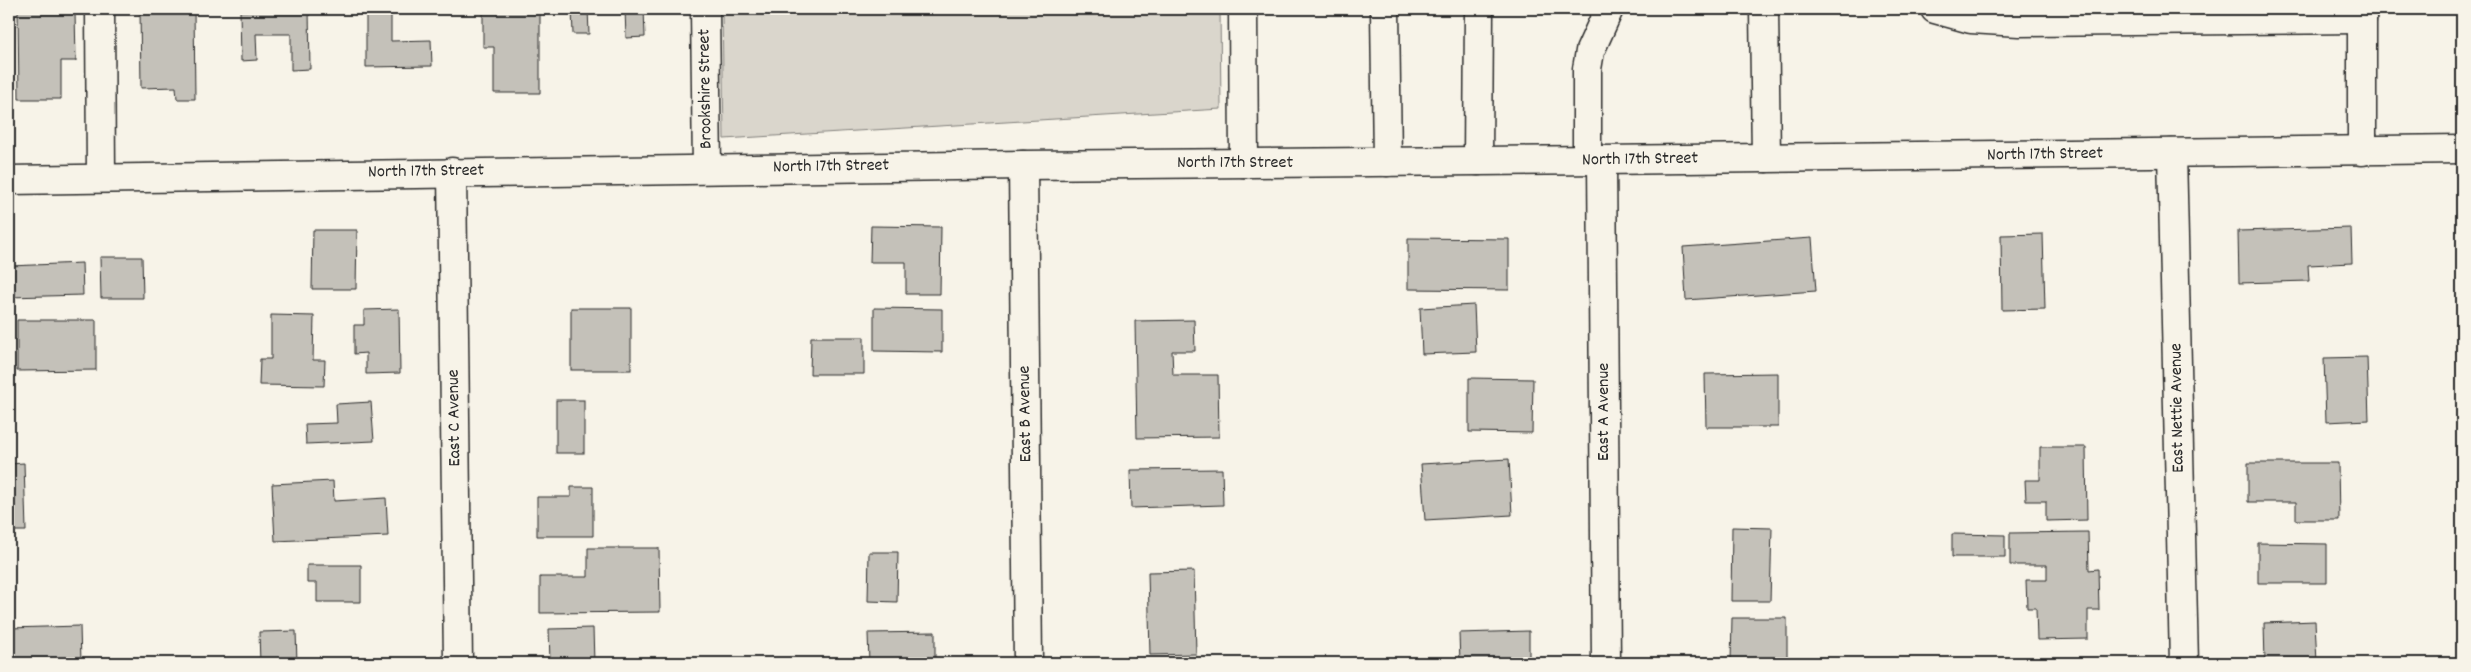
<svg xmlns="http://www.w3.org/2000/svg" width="2471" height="672" viewBox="0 0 2471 672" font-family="Dekko,sans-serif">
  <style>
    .green { fill: #dad6cc; stroke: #82807c }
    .building { fill: #c4c1b9; stroke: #2b2b2b }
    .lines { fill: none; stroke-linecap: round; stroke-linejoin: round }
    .minor-casing { stroke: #2b2b2b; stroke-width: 31 }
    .minor { stroke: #f7f3e8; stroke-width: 28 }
    .labels { text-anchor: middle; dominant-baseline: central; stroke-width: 4.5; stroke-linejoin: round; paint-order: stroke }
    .street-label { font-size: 18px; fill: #2b2b2b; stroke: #f7f3e8 }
  </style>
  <rect width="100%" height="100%" fill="#f7f3e8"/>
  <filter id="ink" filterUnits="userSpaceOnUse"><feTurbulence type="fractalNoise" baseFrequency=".02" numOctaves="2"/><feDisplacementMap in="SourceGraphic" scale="10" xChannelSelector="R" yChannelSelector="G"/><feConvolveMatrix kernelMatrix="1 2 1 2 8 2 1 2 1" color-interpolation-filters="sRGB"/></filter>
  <g filter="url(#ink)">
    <path class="green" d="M722 9H1220L1221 109 724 139Z"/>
    <g class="building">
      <path d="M18 9H63V12H75L76 61H61V99H19Z"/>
      <path d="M140 9H194L195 99H177L176 87 141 88Z"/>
      <path d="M366 9H431L391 10V41L431 40 432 66 366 67Z"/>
      <path d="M483 9H540V93H494V47H483Z"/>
      <path d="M572 9H588L589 34H573Z"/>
      <path d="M625 9H644L645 37 626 38Z"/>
      <path d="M309 10 310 69 291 70V34H256L257 60 241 61 240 11Z"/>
      <path d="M871 226 941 227 940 294H906V262H870Z"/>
      <path d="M2351 228 2352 263 2308 265 2309 281 2239 283 2238 231Z"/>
      <path d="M313 230H357L356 289H312Z"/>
      <path d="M2043 234 2045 309 2002 310 2001 235Z"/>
      <path d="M1408 238 1509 239V290L1408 289Z"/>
      <path d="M1812 238 1816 291 1686 300 1683 247Z"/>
      <path d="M100 257H142L143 298H101Z"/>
      <path d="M82 263 83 295 9 297V266Z"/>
      <path d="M1474 305 1476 352 1422 354 1420 308Z"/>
      <rect x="571" y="308" width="60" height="62"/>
      <path d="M874 308 942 309V352L874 351Z"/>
      <path d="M399 309 400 373 366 374V353L354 354V325H364V310Z"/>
      <path d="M271 315 314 316 313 360H325L324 386 259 385 260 359H271Z"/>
      <path d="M17 320H96V370L17 371Z"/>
      <path d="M1194 320 1195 351H1172L1173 375H1218L1219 437 1137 438 1135 321Z"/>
      <path d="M811 337H864V374H810Z"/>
      <path d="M2367 357 2369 420 2326 422 2324 358Z"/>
      <path d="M1778 373V427H1706L1705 374Z"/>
      <path d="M1469 378 1533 379 1532 433 1469 432Z"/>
      <rect x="556" y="400" width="28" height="53"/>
      <path d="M371 402 374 441 306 444 305 424 337 423 336 404Z"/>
      <path d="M2040 447H2086L2087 520 2046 521V501H2026L2025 480H2040Z"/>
      <path d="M1509 459 1512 515 1425 520 1421 464Z"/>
      <path d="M24 463 26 531H9V464Z"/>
      <path d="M2248 463H2338L2339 520H2296V502H2248Z"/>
      <path d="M1222 469 1223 505 1131 508 1130 470Z"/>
      <path d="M333 481 334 501 386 498 388 536 275 541 272 484Z"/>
      <path d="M571 487H593V536H537V497H571Z"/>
      <path d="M1732 527 1772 528 1770 601H1731Z"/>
      <path d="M2088 532 2089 570 2098 569 2099 610H2088V639L2037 640 2036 608H2027L2026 580H2047V565H2010V533Z"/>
      <path d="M1952 534 2005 535V557H1952Z"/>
      <path d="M2258 543 2327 544V583H2258Z"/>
      <path d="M588 548H659L660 612 540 613V577H588Z"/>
      <path d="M869 552H898L897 602 868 601Z"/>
      <path d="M307 565H361V602H317V583H307Z"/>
      <path d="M1194 571 1196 654 1150 655 1148 572Z"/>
      <path d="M1732 618H1787V663L1731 662Z"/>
      <path d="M2315 621 2317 663H2265L2264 623Z"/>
      <path d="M80 626 81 663H9V628Z"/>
      <path d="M593 628 594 663H550L549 629Z"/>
      <path d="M296 631 297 663H260L259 632Z"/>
      <path d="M1529 631V663H1460L1459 633Z"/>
      <path d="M935 632V663H869L868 633Z"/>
    </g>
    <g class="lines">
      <defs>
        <g id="minor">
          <path d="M100 9 101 178"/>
          <path d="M705 9 707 169"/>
          <path d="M1243 9 1244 163"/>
          <path d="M1385 9 1387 162"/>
          <path d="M1764 9 1766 158"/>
          <path d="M1935 9 1971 19 2019 22 2362 19"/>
          <path d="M2362 9V151"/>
          <path d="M2172 153 2184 663"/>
          <path d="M1587 160V69L1590 51 1609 9"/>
          <path d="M1602 160 1606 663"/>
          <path d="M1478 161 1479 9"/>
          <path d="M1023 165 1028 663"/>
          <path d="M452 172 458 663"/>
          <path d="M9 180 1023 165 1602 160 2462 149"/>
        </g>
      </defs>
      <use href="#minor" class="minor-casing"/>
      <use href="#minor" class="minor"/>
    </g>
  </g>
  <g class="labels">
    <g class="street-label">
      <text transform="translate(706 89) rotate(-91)">Brookshire Street</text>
      <text transform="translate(2045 155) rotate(-1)">North 17th Street</text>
      <text transform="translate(1640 160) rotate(-1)">North 17th Street</text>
      <text x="1235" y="163">North 17th Street</text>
      <text transform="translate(831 167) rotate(-1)">North 17th Street</text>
      <text transform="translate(426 172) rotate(-1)">North 17th Street</text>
      <text transform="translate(2178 408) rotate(-91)">East Nettie Avenue</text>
      <text transform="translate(1604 412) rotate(-90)">East A Avenue</text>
      <text transform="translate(1026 414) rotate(-91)">East B Avenue</text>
      <text transform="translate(455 418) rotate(-91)">East C Avenue</text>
    </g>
  </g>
  <rect width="2471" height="672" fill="none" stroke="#f7f3e8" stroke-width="30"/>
  <rect x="15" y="15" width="2441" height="642" fill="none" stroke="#2b2b2b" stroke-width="2" filter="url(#ink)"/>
</svg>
